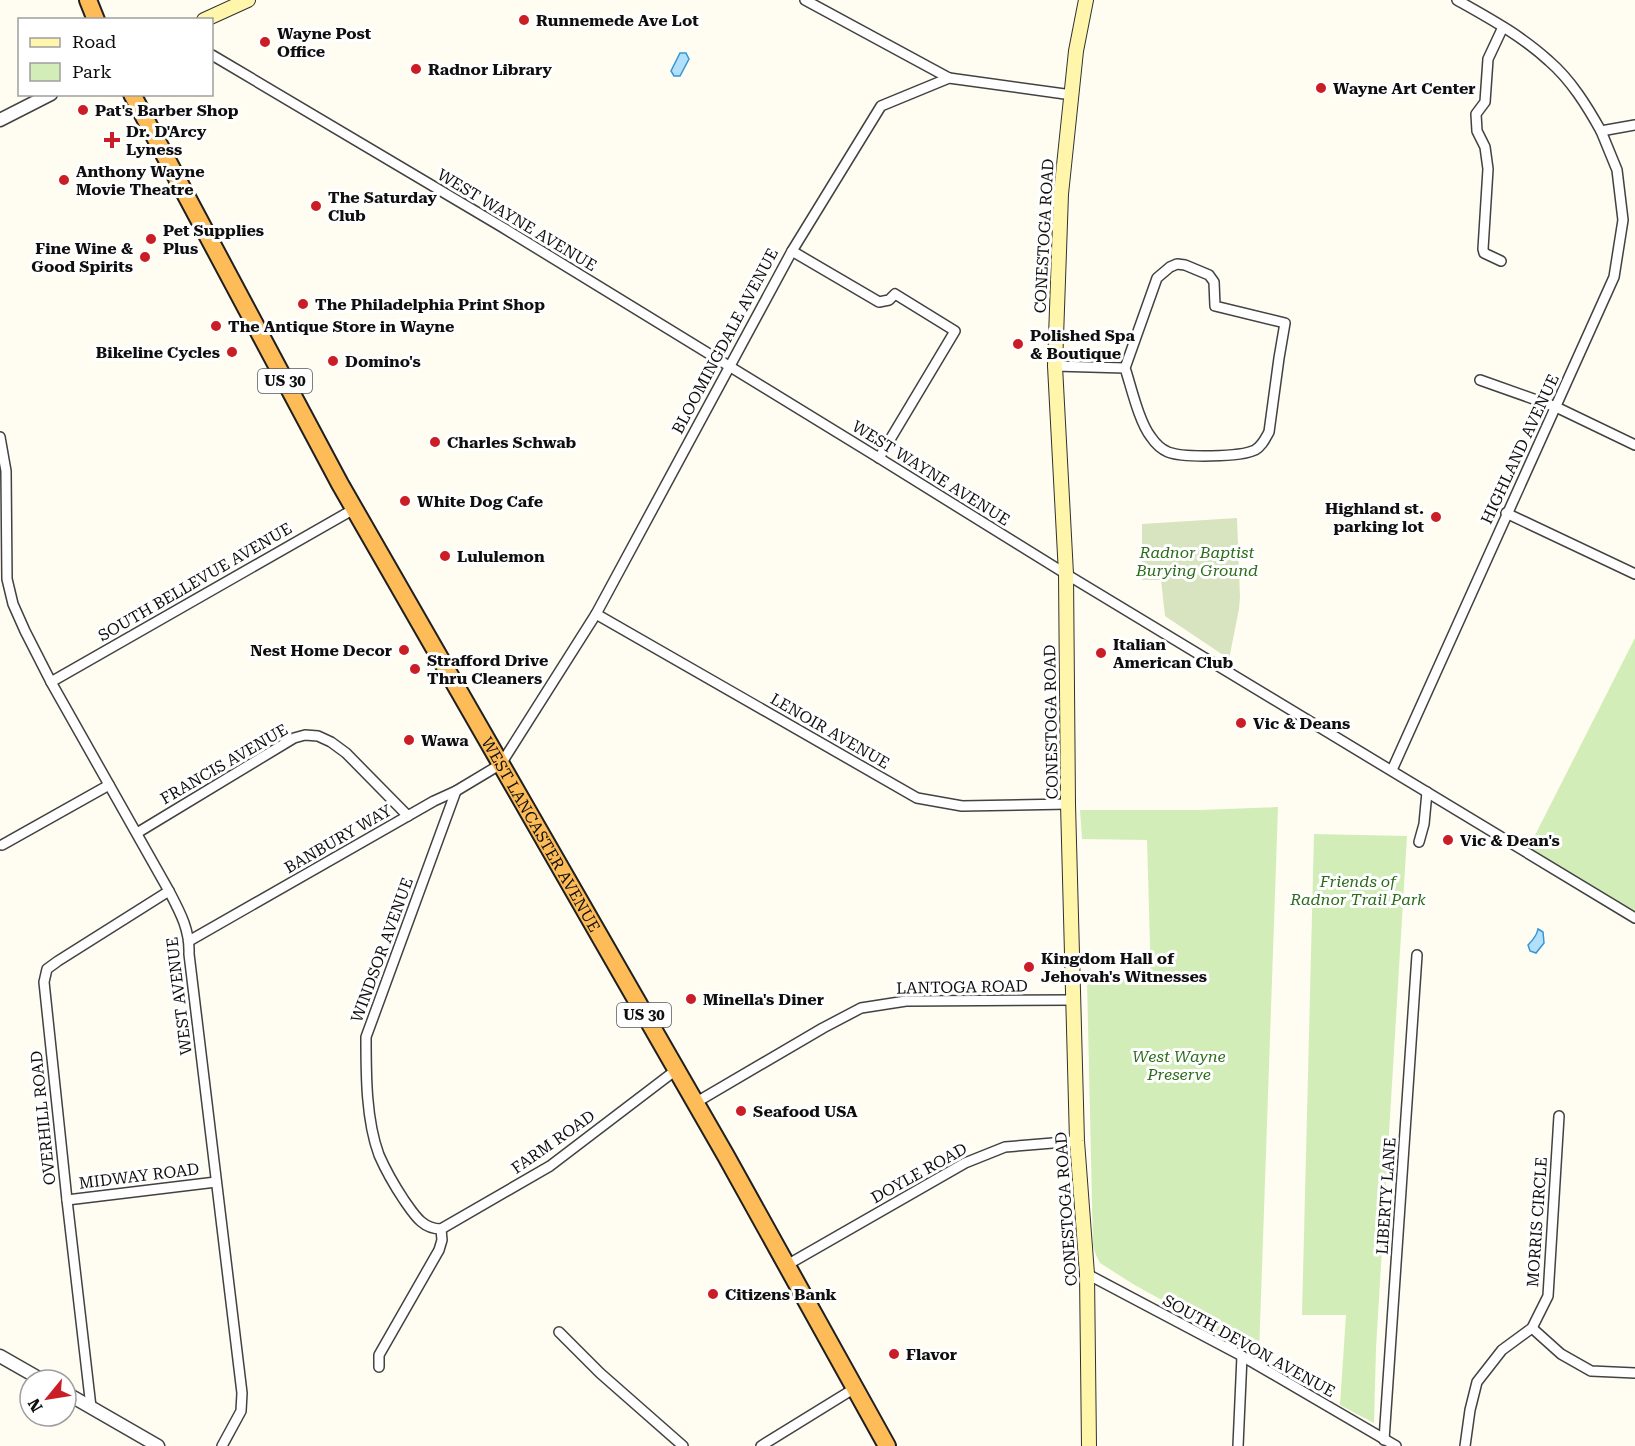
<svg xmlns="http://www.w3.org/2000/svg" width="1635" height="1446" viewBox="0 0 1635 1446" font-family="'Roboto Serif',serif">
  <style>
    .green { fill: #d3edb8 }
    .cemetery { fill: #d8e4c0 }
    .water { fill: #b2dffa; stroke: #3496d6; stroke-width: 1.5 }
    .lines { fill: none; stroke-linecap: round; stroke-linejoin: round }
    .minor-casing { stroke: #424242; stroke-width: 12 }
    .tertiary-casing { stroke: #424242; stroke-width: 15 }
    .secondary-casing { stroke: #313131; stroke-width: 16 }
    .trunk-casing { stroke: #202020; stroke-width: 20 }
    .minor { stroke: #fff; stroke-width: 9 }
    .tertiary { stroke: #fff; stroke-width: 12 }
    .secondary { stroke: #fff6ac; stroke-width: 14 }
    .trunk { stroke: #febc59; stroke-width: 16 }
    .poi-dot { fill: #ca1d25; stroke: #fff; stroke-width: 2 }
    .labels { text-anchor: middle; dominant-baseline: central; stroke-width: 6; stroke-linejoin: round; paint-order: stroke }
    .shield { fill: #fff; stroke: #575757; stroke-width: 1.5 }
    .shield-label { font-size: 15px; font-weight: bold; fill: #0f0f0f }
    .poi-label { font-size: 16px; font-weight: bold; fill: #0f0f0f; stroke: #fff; text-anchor: start }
    .street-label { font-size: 16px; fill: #0f0f0f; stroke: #fff }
    .park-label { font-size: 16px; font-style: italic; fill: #2b6c1a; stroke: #fff }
  </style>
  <rect width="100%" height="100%" fill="#fffcf1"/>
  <g class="green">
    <path d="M1635 638V918L1526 853Z"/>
    <path d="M1278 807 1259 1354 1133 1284 1100 1263 1096 1255 1093 1246 1087 980 1151 979 1147 840 1082 839 1080 810H1201Z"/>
    <path d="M1314 834 1407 836 1376 1348 1374 1423 1340 1405 1346 1315H1302Z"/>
  </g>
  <path class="cemetery" d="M1237 518 1240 597 1239 609 1229 659 1165 616 1161 580H1142V524Z"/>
  <g class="water">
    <path d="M680 53H686L689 59 680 76H674L671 71Z"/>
    <path d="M1538 929 1543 932 1544 943 1536 953 1530 951 1528 945C1533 940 1537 935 1538 929Z"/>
  </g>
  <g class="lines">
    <defs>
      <g id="minor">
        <path d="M805 0 949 78"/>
        <path d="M1457 0C1489 18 1522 36 1549 61 1571 80 1587 106 1601 131L1635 125"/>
        <path d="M212 55 502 227 879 458 1066 574 1635 918"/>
        <path d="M792 251 879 302 889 300 895 294 955 331 879 458"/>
        <path d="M1501 261 1484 253 1483 249 1488 169 1485 147 1477 131 1476 114 1485 102 1488 59 1503 27"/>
        <path d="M1055 366 1125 368C1131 386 1139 422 1151 437 1155 443 1161 449 1168 452 1183 458 1241 457 1255 450 1262 446 1265 439 1269 432L1279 358 1285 323 1215 306 1214 282 1209 275 1185 265 1177 264 1170 267 1157 278 1125 368"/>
        <path d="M1480 380 1556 407 1635 445"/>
        <path d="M0 437 6 471 7 579 13 604 25 631 51 682 169 891C180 912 190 930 189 954L242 1393 241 1411 222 1446"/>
        <path d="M1506 513 1635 574"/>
        <path d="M596 614 917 798 962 806 1068 804"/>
        <path d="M51 682 354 509"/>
        <path d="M1392 770 1614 277 1623 220 1617 170 1601 131"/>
        <path d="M137 833 294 738 305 735 318 736 331 742 346 753 408 816"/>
        <path d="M1419 842 1424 824 1427 792"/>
        <path d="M2 845 109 785"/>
        <path d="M189 941 434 801 456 791 501 764 596 614 792 251 881 106 949 78 1072 95"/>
        <path d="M695 1103 823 1028 861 1008 906 1001 1074 1000"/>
        <path d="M67 1200 216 1182"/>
        <path d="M441 1229 550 1166 676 1070"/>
        <path d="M787 1265 965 1163 1005 1147 1077 1141"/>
        <path d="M1087 1274 1242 1356 1396 1446"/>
        <path d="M1532 1328 1561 1354 1591 1371 1635 1373"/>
        <path d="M559 1332 600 1373 683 1446"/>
        <path d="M379 1367V1355L439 1250 442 1240 441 1229C422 1229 414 1214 404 1200 394 1185 386 1171 379 1155 366 1120 366 1075 366 1037L456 791"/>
        <path d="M91 1407 67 1200 44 982 47 969 58 961 169 891"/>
        <path d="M1384 1440 1417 955"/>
        <path d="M761 1446 855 1388"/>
        <path d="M1238 1446 1242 1356"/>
        <path d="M1465 1446 1470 1410 1477 1382 1502 1350 1532 1328 1548 1296 1559 1116"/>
      </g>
      <g id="tertiary">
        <path d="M0 120 51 94"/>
        <path d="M0 1356 42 1380"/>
        <path d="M66 1393 158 1446"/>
      </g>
      <g id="secondary">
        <path d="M1086 0 1076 51 1061 194 1055 366 1066 574 1068 804 1077 1141 1087 1274 1089 1446"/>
        <path d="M204 20 248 0"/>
      </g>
      <g id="trunk">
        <path d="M88 0 96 20"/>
        <path id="s1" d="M132 94 340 484 726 1156 887 1446"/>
      </g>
    </defs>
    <use href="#minor" class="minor-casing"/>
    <use href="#tertiary" class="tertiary-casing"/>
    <use href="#secondary" class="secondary-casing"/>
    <use href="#trunk" class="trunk-casing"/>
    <use href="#minor" class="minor"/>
    <use href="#tertiary" class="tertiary"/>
    <use href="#secondary" class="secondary"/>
    <use href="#trunk" class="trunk"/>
  </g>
  <g class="poi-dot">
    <circle cx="524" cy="20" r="6"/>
    <circle cx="265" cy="42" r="6"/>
    <circle cx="416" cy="69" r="6"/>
    <circle cx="1321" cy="88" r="6"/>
    <circle cx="83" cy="110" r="6"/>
    <path d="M109 131h6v6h6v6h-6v6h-6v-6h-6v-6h6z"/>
    <circle cx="64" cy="180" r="6"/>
    <circle cx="316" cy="206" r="6"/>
    <circle cx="151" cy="239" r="6"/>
    <circle cx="145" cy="257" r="6"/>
    <circle cx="303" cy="304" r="6"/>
    <circle cx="216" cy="326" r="6"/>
    <circle cx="1018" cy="344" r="6"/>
    <circle cx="232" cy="352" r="6"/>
    <circle cx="333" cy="361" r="6"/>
    <circle cx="435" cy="442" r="6"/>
    <circle cx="405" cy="501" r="6"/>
    <circle cx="1436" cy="517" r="6"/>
    <circle cx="445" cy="556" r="6"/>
    <circle cx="404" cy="650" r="6"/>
    <circle cx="1101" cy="653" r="6"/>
    <circle cx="415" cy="669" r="6"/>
    <circle cx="1241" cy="723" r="6"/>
    <circle cx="409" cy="740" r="6"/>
    <circle cx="1448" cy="840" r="6"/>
    <circle cx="1029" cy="967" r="6"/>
    <circle cx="691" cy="999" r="6"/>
    <circle cx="741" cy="1111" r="6"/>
    <circle cx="713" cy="1294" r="6"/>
    <circle cx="894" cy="1354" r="6"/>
  </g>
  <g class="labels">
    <g class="shield">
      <rect x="258" y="369" width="54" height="24" rx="4.5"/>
      <rect x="617" y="1003" width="54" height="24" rx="4.5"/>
    </g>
    <g class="shield-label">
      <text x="285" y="381">US 30</text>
      <text x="644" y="1015">US 30</text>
    </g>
    <g class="poi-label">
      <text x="536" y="20">Runnemede Ave Lot</text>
      <text x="277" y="33">Wayne Post<tspan x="277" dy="18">Office</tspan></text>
      <text x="428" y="69">Radnor Library</text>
      <text x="1333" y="88">Wayne Art Center</text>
      <text x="95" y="110">Pat's Barber Shop</text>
      <text x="126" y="131">Dr. D'Arcy<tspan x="126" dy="18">Lyness</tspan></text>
      <text x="76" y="171">Anthony Wayne<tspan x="76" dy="18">Movie Theatre</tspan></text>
      <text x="328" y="197">The Saturday<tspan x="328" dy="18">Club</tspan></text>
      <text x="163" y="230">Pet Supplies<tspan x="163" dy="18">Plus</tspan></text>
      <text x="133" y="248" text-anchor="end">Fine Wine &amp;<tspan x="133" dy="18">Good Spirits</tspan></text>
      <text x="315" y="304">The Philadelphia Print Shop</text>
      <text x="228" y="326">The Antique Store in Wayne</text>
      <text x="1030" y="335">Polished Spa<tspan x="1030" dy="18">&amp; Boutique</tspan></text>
      <text x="220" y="352" text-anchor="end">Bikeline Cycles</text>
      <text x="345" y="361">Domino's</text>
      <text x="447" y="442">Charles Schwab</text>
      <text x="417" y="501">White Dog Cafe</text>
      <text x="1424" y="508" text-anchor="end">Highland st.<tspan x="1424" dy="18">parking lot</tspan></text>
      <text x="457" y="556">Lululemon</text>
      <text x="1113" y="644">Italian<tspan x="1113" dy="18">American Club</tspan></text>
      <text x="392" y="650" text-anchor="end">Nest Home Decor</text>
      <text x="427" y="660">Strafford Drive<tspan x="427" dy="18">Thru Cleaners</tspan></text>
      <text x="1253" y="723">Vic &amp; Deans</text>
      <text x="421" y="740">Wawa</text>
      <text x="1460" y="840">Vic &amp; Dean's</text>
      <text x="1041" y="958">Kingdom Hall of<tspan x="1041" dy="18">Jehovah's Witnesses</tspan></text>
      <text x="703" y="999">Minella's Diner</text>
      <text x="753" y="1111">Seafood USA</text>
      <text x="725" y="1294">Citizens Bank</text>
      <text x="906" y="1354">Flavor</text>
    </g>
    <g class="street-label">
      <text transform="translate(517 220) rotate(31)">WEST WAYNE AVENUE</text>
      <text transform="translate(1044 236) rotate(-87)">CONESTOGA ROAD</text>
      <text transform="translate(725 341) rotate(-62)">BLOOMINGDALE AVENUE</text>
      <text transform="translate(1520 449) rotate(-65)">HIGHLAND AVENUE</text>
      <text transform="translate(931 473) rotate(32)">WEST WAYNE AVENUE</text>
      <text transform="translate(195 582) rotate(-30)">SOUTH BELLEVUE AVENUE</text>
      <text transform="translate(1051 722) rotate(-91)">CONESTOGA ROAD</text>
      <text transform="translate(830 731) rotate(30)">LENOIR AVENUE</text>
      <text transform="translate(224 764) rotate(-30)">FRANCIS AVENUE</text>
      <text stroke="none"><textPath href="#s1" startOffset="846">WEST LANCASTER AVENUE</textPath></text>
      <text transform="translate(338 839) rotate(-30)">BANBURY WAY</text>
      <text transform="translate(382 950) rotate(-70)">WINDSOR AVENUE</text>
      <text transform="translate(962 987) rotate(-1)">LANTOGA ROAD</text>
      <text transform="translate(179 996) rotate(-97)">WEST AVENUE</text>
      <text transform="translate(43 1118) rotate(-96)">OVERHILL ROAD</text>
      <text transform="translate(553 1142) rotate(-35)">FARM ROAD</text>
      <text transform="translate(919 1173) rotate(-29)">DOYLE ROAD</text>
      <text transform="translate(139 1176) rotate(-7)">MIDWAY ROAD</text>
      <text transform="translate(1386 1196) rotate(-86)">LIBERTY LANE</text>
      <text transform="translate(1066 1209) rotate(-94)">CONESTOGA ROAD</text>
      <text transform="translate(1537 1222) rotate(-86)">MORRIS CIRCLE</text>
      <text transform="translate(1249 1346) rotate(29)">SOUTH DEVON AVENUE</text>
    </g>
    <g class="park-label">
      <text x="1197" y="552">Radnor Baptist<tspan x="1197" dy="18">Burying Ground</tspan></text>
      <text x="1358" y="881">Friends of<tspan x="1358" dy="18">Radnor Trail Park</tspan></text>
      <text x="1179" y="1056">West Wayne<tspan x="1179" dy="18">Preserve</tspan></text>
    </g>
  </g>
  <rect x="18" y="18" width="195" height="78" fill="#ffffff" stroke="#9f9f9f" stroke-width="1.5"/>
  <rect x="30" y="38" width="30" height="9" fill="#fff6ac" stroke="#9f9f9f" stroke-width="1.5"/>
  <text x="72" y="48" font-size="18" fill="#0f0f0f">Road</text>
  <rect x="30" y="63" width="30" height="18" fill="#d3edb8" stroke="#9f9f9f" stroke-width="1.5"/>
  <text x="72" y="78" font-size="18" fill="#0f0f0f">Park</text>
  <g transform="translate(48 1398) rotate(240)"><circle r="28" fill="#ffffff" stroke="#9f9f9f" stroke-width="1.5"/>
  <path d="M0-4.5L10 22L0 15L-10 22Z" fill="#ca1d25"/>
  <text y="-9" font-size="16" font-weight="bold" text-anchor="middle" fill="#0f0f0f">N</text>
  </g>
</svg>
